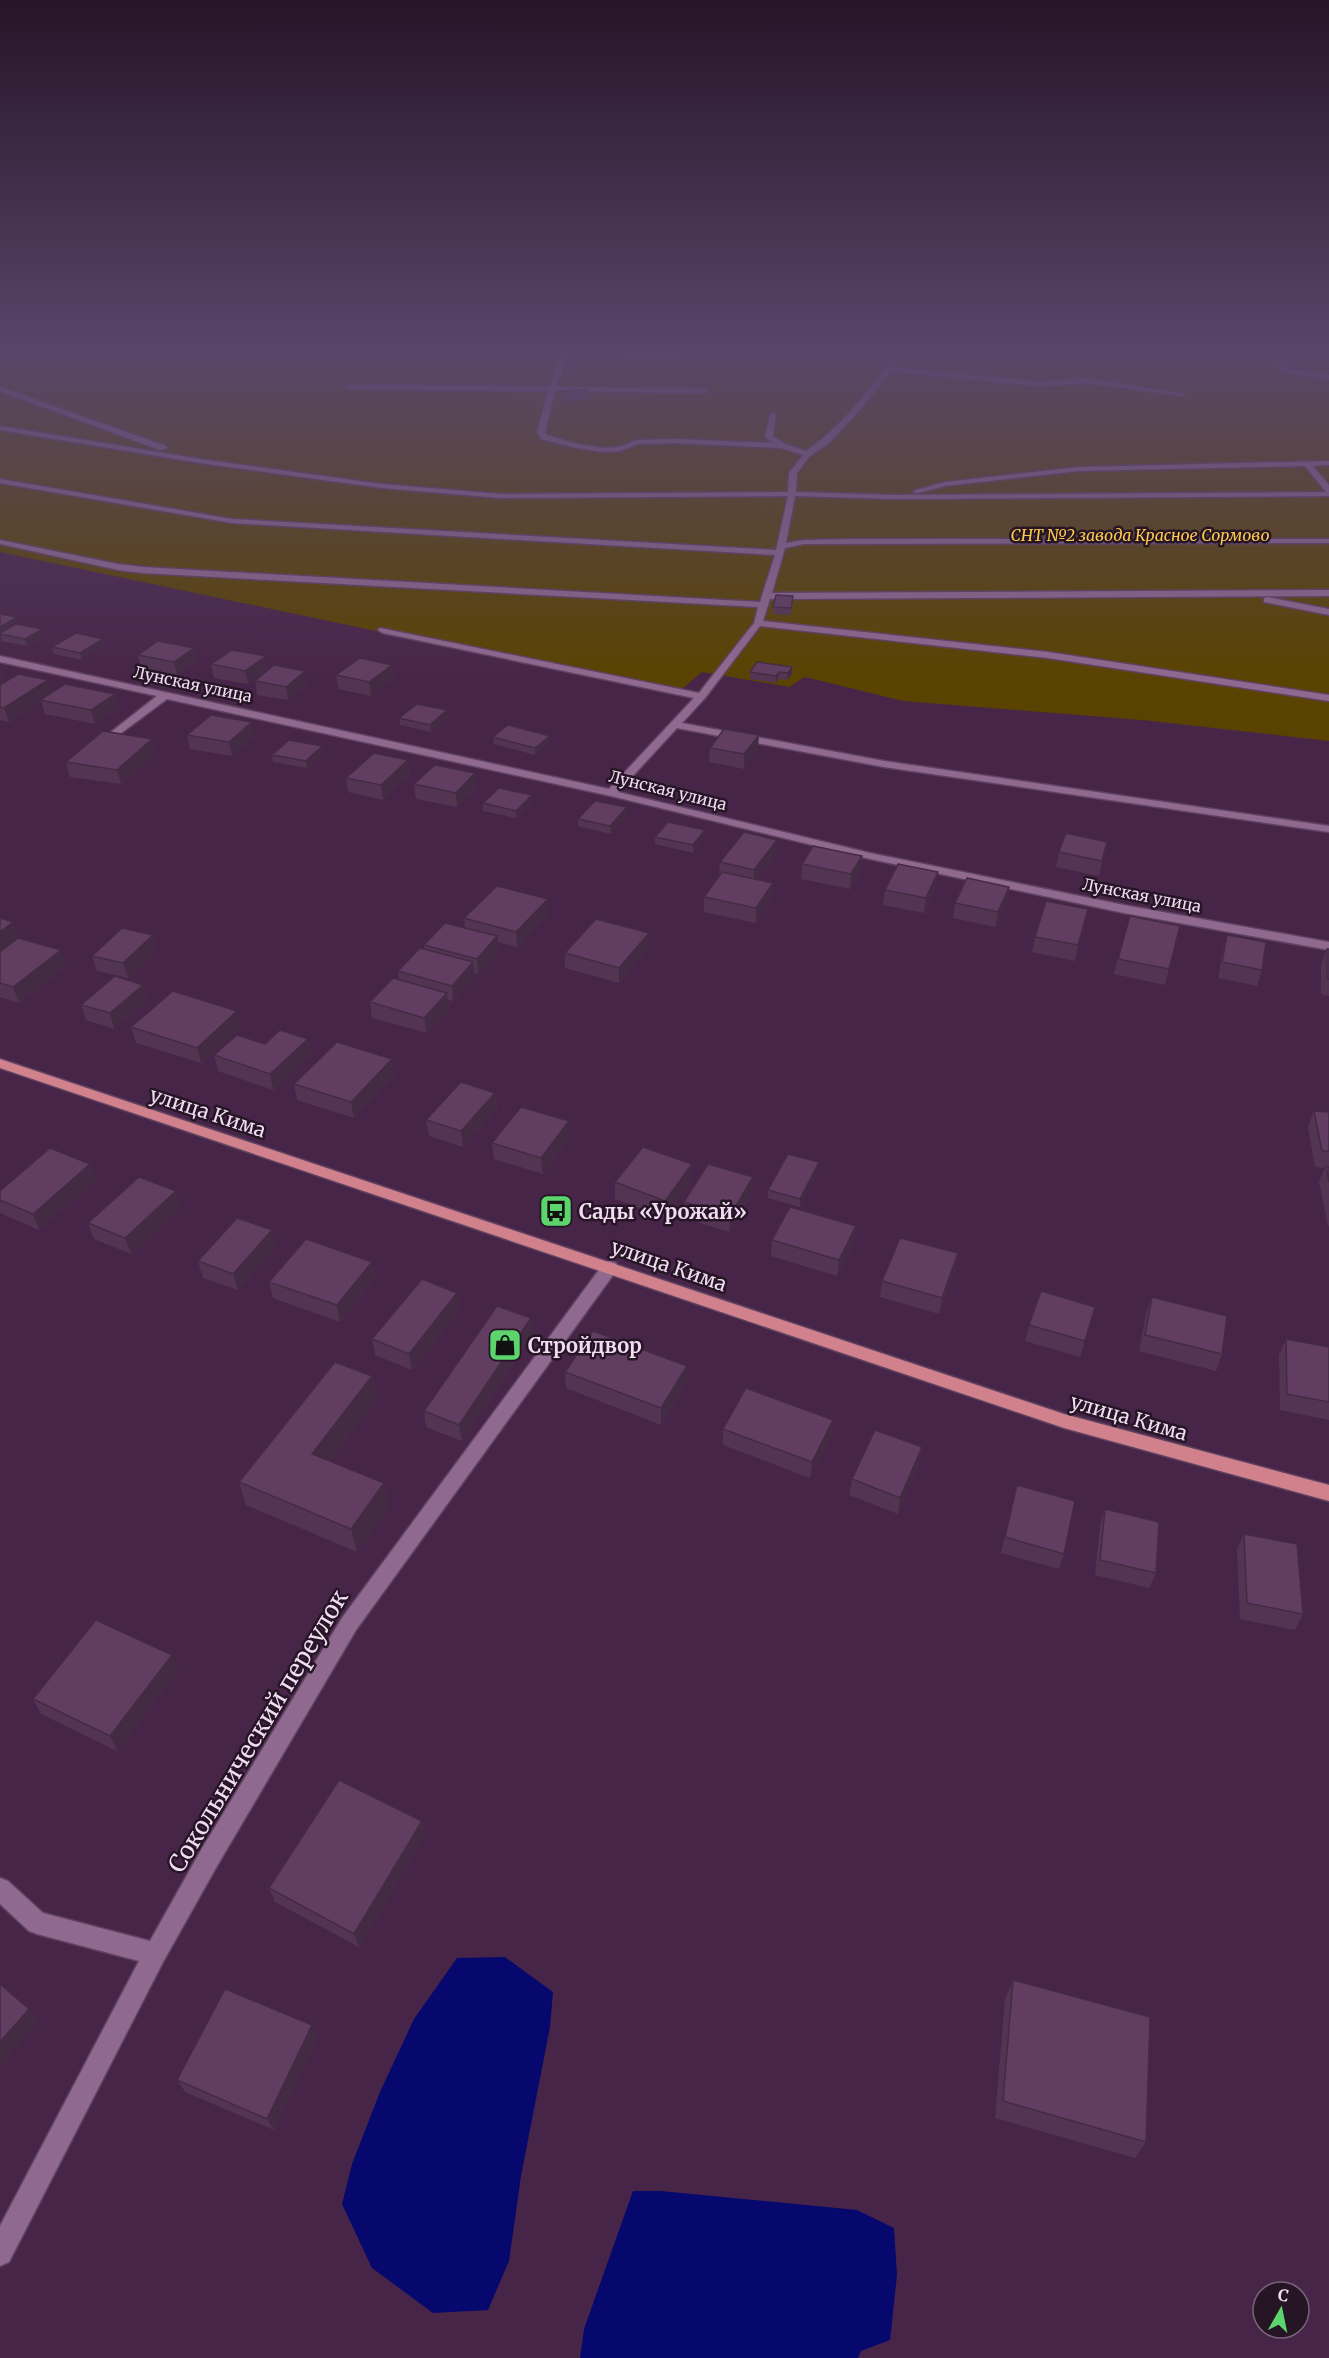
<svg xmlns="http://www.w3.org/2000/svg" width="1329" height="2358" viewBox="0 0 1329 2358" font-family="Merriweather,serif">
  <style>
    .green { fill: #5a4300 }
    .water { fill: #06086d }
    .lines { fill: none; stroke-linecap: round; stroke-linejoin: round }
    .minor-casing { stroke: #5f4260; stroke-width: 3 }
    .primary-casing { stroke: #5f4260; stroke-width: 3 }
    .minor { fill: #906990; fill-rule: evenodd }
    .primary { fill: #d1818b; fill-rule: evenodd }
    .wall { fill: #533553 }
    .shaded-wall { fill: #442b44 }
    .building { fill: #613e61; stroke: #442b44; stroke-width: 1.5 }
    .labels { text-anchor: middle; dominant-baseline: central; stroke-width: 5; stroke-linejoin: round; paint-order: stroke }
    .far-park-label { font-size: 16px; font-style: italic; fill: #feca4a; stroke: #251525 }
    .far-street-label { font-size: 16px; fill: #f2dcf2; stroke: #251525 }
    .street-label { font-size: 20px; fill: #f2dcf2; stroke: #251525 }
    .poi-label { font-size: 20px; font-weight: bold; fill: #f2dcf2; stroke: #251525; text-anchor: start }
    .near-street-label { font-size: 24px; fill: #f2dcf2; stroke: #251525 }
  </style>
  <rect width="100%" height="100%" fill="#472548"/>
  <path class="green" d="M0 351H1329V741L1142 720 903 701 805 677 789 687 702 672 676 694 0 552Z"/>
  <g class="water">
    <path d="M505 1957 553 1992 550 2027 521 2176 509 2261 488 2310 433 2313 372 2268 342 2204 352 2164 380 2092 414 2019 457 1958Z"/>
    <path d="M633 2191H661L857 2210 894 2228 897 2275 890 2340 861 2351 858 2358H580L584 2329Z"/>
  </g>
  <g class="lines">
    <defs>
      <g id="minor">
        <path d="M562 351H568L567 355 680 356 683 358 680 360 566 359 556 387 705 389 708 391 705 393 555 391 545 433 547 435 577 444 604 448 619 447 637 440 674 439 773 443 765 437 770 415 773 413 776 415 773 436 785 444 806 451C844 425 871 387 899 351H906L893 368 1039 382 1088 379 1186 394 1183 396 1088 383 1039 386 891 371 859 411 830 442 810 456 797 473 796 492 894 495 1326 492 1305 466 1079 471 945 486 917 493 913 491 945 482 1079 467 1329 461V465L1313 466 1329 485V496L894 499 795 496 786 543 804 540 852 539H1329V543L804 544 785 548 772 593 1329 590V596L770 599 763 621 1048 652 1329 695V701L1048 658 760 626 705 698 682 723 884 761 1329 826V832L884 767 677 728 618 792 870 853 1124 905 1329 942V950L1124 913 870 859 611 796 167 699 101 748 96 745 97 743 157 696 0 662V656L609 789 694 698 383 633 378 630 380 628 699 693 754 623 758 607 143 573 118 570 0 544V540L118 564 143 567 760 602 775 555 232 523 0 483V479L232 519 776 550 788 496 500 498 382 488 200 463 0 430V426L200 459 382 484 500 494 788 492 789 473 803 455 781 448 674 443 638 444 620 451 604 452 576 448 541 439 537 433 548 391 348 389 345 387 348 385 550 387 559 358 343 356 340 354 343 352 561 355Z"/>
        <path d="M1032 351H1060L1115 358 1112 360Z"/>
        <path d="M1289 351H1296L1282 366 1290 369 1329 375V379L1288 373 1276 367Z"/>
        <path d="M0 387 166 446 167 448 160 450 0 391Z"/>
        <path d="M1267 597 1329 609V615L1264 602V598Z"/>
        <path d="M610 1261 616 1263 618 1267 616 1271 356 1630 217 1866 163 1962 9 2262 0 2266V2226L139 1961 37 1934 29 1931 0 1904V1878L8 1881 43 1913 150 1941 201 1850 342 1618 604 1263Z"/>
      </g>
      <path id="primary" d="M0 1059 1064 1414 1329 1485V1501L1064 1428 0 1068Z"/>
    </defs>
    <use href="#minor" class="minor-casing"/>
    <use href="#primary" class="primary-casing"/>
    <use href="#minor" class="minor"/>
    <use href="#primary" class="primary"/>
  </g>
  <g class="wall">
    <path d="M586 390V400L562 401V391Z"/>
    <path d="M793 596 790 615 773 614V607Z"/>
    <path d="M0 614 19 624H18L43 629 45 636 27 646 1 641Z"/>
    <path d="M105 645 82 660 54 654 52 647Z"/>
    <path d="M194 648 197 662 177 675 141 668 138 655Z"/>
    <path d="M211 664 268 670 248 684 214 678Z"/>
    <path d="M392 665 394 678 371 696 338 689 336 675Z"/>
    <path d="M792 667V674L787 680 778 679 776 683 750 679V672Z"/>
    <path d="M0 671 5 682 48 680 51 693 115 694 119 708 95 724 45 714 41 701 9 722 0 720Z"/>
    <path d="M255 681 308 684 288 700 257 695Z"/>
    <path d="M448 717 431 732 400 725 399 718Z"/>
    <path d="M187 735 255 736 232 756 190 749Z"/>
    <path d="M550 736V743L535 755 494 744 493 737Z"/>
    <path d="M322 746 323 753 307 768 273 762 272 755Z"/>
    <path d="M710 748 758 749 744 769 709 762Z"/>
    <path d="M156 753 121 784 70 777 66 762Z"/>
    <path d="M408 760 410 774 383 800 348 792 346 778Z"/>
    <path d="M475 773 477 788 457 807 416 799 414 784Z"/>
    <path d="M532 795V802L516 818 483 811V803Z"/>
    <path d="M627 815 611 834 578 826V819Z"/>
    <path d="M705 830V837L693 853 655 844V837Z"/>
    <path d="M1107 842 1099 876 1056 867 1059 852Z"/>
    <path d="M776 855 757 880 773 883 772 898 756 923 704 912V897L719 876 720 862Z"/>
    <path d="M862 856 861 871 850 889 801 879 802 864Z"/>
    <path d="M936 887 924 913 883 905 885 890Z"/>
    <path d="M1009 887 1007 902 995 927 953 918 955 903Z"/>
    <path d="M549 914 517 947 498 942 499 952 478 974 474 973 475 978 453 1001 448 1000 449 1009 427 1033 372 1018 370 1002 399 980 398 971 424 949V945L465 928 464 918Z"/>
    <path d="M1085 924 1075 961 1032 952 1035 937Z"/>
    <path d="M1227 935 1262 970 1257 986 1218 978 1223 950Z"/>
    <path d="M649 948 619 983 565 968V953Z"/>
    <path d="M1327 949H1329V996L1321 994V964Z"/>
    <path d="M157 950 128 978 97 971 92 956Z"/>
    <path d="M0 952 66 966 19 1003 0 997Z"/>
    <path d="M1118 959 1169 969 1165 985 1114 974Z"/>
    <path d="M143 985 147 1000 114 1029 86 1020 81 1005Z"/>
    <path d="M241 1026 201 1063 136 1043 131 1027Z"/>
    <path d="M265 1044 311 1055 273 1090 218 1071 214 1055Z"/>
    <path d="M395 1075 354 1118 297 1100 294 1084Z"/>
    <path d="M495 1093 497 1109 463 1147 429 1136 426 1120Z"/>
    <path d="M1314 1111 1329 1112V1226H1328L1319 1182 1325 1168 1315 1167 1308 1127Z"/>
    <path d="M570 1137 543 1174 494 1159 492 1143Z"/>
    <path d="M818 1170 800 1207 768 1198V1190Z"/>
    <path d="M96 1180 39 1230 0 1213V1191Z"/>
    <path d="M692 1180 665 1217 615 1199V1182Z"/>
    <path d="M752 1193 729 1232 684 1218V1202Z"/>
    <path d="M181 1207 131 1254 94 1239 88 1223Z"/>
    <path d="M856 1226 854 1242 837 1276 771 1256 772 1240Z"/>
    <path d="M276 1246 238 1290 203 1278 198 1261Z"/>
    <path d="M372 1262 375 1278 340 1322 273 1298 269 1282Z"/>
    <path d="M955 1269 939 1314 880 1297 882 1281Z"/>
    <path d="M1152 1297 1222 1354 1216 1371 1139 1351 1146 1313Z"/>
    <path d="M1095 1307 1080 1357 1025 1341 1029 1325Z"/>
    <path d="M460 1309 412 1370 375 1355 372 1339Z"/>
    <path d="M531 1318 533 1334 462 1441 426 1427 424 1411Z"/>
    <path d="M1286 1339 1329 1347V1420L1280 1410 1279 1355Z"/>
    <path d="M687 1366V1382L661 1425 566 1388 565 1372Z"/>
    <path d="M372 1376 377 1399 330 1461 384 1483 389 1506 357 1552 246 1505 239 1482Z"/>
    <path d="M833 1420 831 1436 810 1478 723 1445V1429Z"/>
    <path d="M919 1463 898 1514 849 1495 852 1479Z"/>
    <path d="M1017 1485 1064 1554 1059 1569 1001 1553Z"/>
    <path d="M1105 1509 1156 1573 1149 1588 1095 1575 1100 1525Z"/>
    <path d="M1244 1534 1303 1614 1295 1630 1240 1619 1237 1550Z"/>
    <path d="M178 1670 117 1751 41 1714 33 1699Z"/>
    <path d="M422 1821 425 1835 359 1947 275 1902 269 1888Z"/>
    <path d="M1013 1980 1146 2142 1135 2158 995 2118 1005 1999Z"/>
    <path d="M318 2037 274 2130 185 2092 177 2080Z"/>
  </g>
  <g class="shaded-wall">
    <path d="M17 617 19 624 0 634V627Z"/>
    <path d="M43 629 45 636 27 646 25 639Z"/>
    <path d="M103 639 105 645 82 660 80 653Z"/>
    <path d="M194 648 197 662 177 675 174 662Z"/>
    <path d="M266 656 268 670 248 684 245 671Z"/>
    <path d="M392 665 394 678 371 696 369 682Z"/>
    <path d="M792 667V674L787 680 788 673Z"/>
    <path d="M2 671 6 685 0 688V672Z"/>
    <path d="M305 671 308 684 288 700 286 687Z"/>
    <path d="M779 672 778 679 776 683V676Z"/>
    <path d="M48 680 52 694 40 700 41 701 9 722 4 708Z"/>
    <path d="M115 694 119 708 95 724 91 710Z"/>
    <path d="M447 710 448 717 431 732 430 725Z"/>
    <path d="M252 722 255 736 232 756 229 742Z"/>
    <path d="M759 735 758 749 744 769V754Z"/>
    <path d="M550 736V743L535 755V748Z"/>
    <path d="M152 739 156 753 121 784 117 770Z"/>
    <path d="M322 746 323 753 307 768 306 761Z"/>
    <path d="M408 760 410 774 383 800 381 785Z"/>
    <path d="M475 773 477 788 457 807 456 793Z"/>
    <path d="M532 795V802L516 818V811Z"/>
    <path d="M627 807V815L611 834 610 826Z"/>
    <path d="M705 830V837L693 853V845Z"/>
    <path d="M777 840 776 855 753 885 754 870Z"/>
    <path d="M862 856 861 871 850 889 851 874Z"/>
    <path d="M938 872 936 887 924 913 926 898Z"/>
    <path d="M773 883 772 898 756 923V908Z"/>
    <path d="M1009 887 1007 902 995 927 998 912Z"/>
    <path d="M548 899 549 914 517 947 516 932Z"/>
    <path d="M1088 909 1085 924 1075 961 1078 945Z"/>
    <path d="M13 922 19 938 0 951V932Z"/>
    <path d="M649 933V948L619 983V968Z"/>
    <path d="M153 935 157 950 128 978 123 963Z"/>
    <path d="M497 936 499 952 478 974 477 959Z"/>
    <path d="M61 950 66 966 19 1003 13 987Z"/>
    <path d="M473 962 475 978 453 1001 452 986Z"/>
    <path d="M143 985 147 1000 114 1029 110 1013Z"/>
    <path d="M447 993 449 1009 427 1033 424 1018Z"/>
    <path d="M237 1011 241 1026 201 1063 197 1048Z"/>
    <path d="M308 1039 311 1055 273 1090 270 1074Z"/>
    <path d="M392 1059 395 1075 354 1118 351 1102Z"/>
    <path d="M495 1093 497 1109 463 1147 461 1131Z"/>
    <path d="M569 1121 570 1137 543 1174 541 1158Z"/>
    <path d="M819 1162 818 1170 800 1207V1199Z"/>
    <path d="M90 1164 96 1180 39 1230 33 1214Z"/>
    <path d="M692 1164V1180L665 1217V1201Z"/>
    <path d="M753 1177 752 1193 729 1232 730 1216Z"/>
    <path d="M176 1191 181 1207 131 1254 125 1238Z"/>
    <path d="M856 1226 854 1242 837 1276 839 1260Z"/>
    <path d="M272 1230 276 1246 238 1290 233 1274Z"/>
    <path d="M958 1253 955 1269 939 1314 942 1298Z"/>
    <path d="M372 1262 375 1278 340 1322 337 1305Z"/>
    <path d="M457 1293 460 1309 412 1370 409 1354Z"/>
    <path d="M531 1318 533 1334 462 1441 459 1425Z"/>
    <path d="M687 1366V1382L661 1425V1408Z"/>
    <path d="M372 1376 377 1399 318 1477 312 1454Z"/>
    <path d="M833 1420 831 1436 810 1478 812 1462Z"/>
    <path d="M922 1447 919 1463 898 1514 900 1498Z"/>
    <path d="M384 1483 389 1506 357 1552 351 1529Z"/>
    <path d="M172 1655 178 1670 117 1751 110 1736Z"/>
    <path d="M422 1821 425 1835 359 1947 354 1934Z"/>
    <path d="M29 2009 39 2021 0 2067V2042Z"/>
    <path d="M312 2025 318 2037 274 2130 267 2119Z"/>
  </g>
  <g class="building">
    <path d="M586 390V395H562V391Z"/>
    <path d="M776 595 793 596 791 608 773 607Z"/>
    <path d="M0 614 17 617 0 627Z"/>
    <path d="M16 624 43 629 25 639 0 634V633Z"/>
    <path d="M76 633 103 639 80 653 52 647Z"/>
    <path d="M158 641 194 648 174 662 138 655Z"/>
    <path d="M232 650 266 656 245 671 211 664Z"/>
    <path d="M360 658 392 665 369 682 336 675Z"/>
    <path d="M757 662 792 667 788 673 779 672 776 676 750 672Z"/>
    <path d="M274 665 305 671 286 687 255 681Z"/>
    <path d="M18 674 48 680 4 708 0 707V685Z"/>
    <path d="M65 684 115 694 91 710 40 700Z"/>
    <path d="M417 704 447 710 430 725 399 718Z"/>
    <path d="M211 715 252 722 229 742 187 735Z"/>
    <path d="M508 725 550 736 535 748 493 737Z"/>
    <path d="M724 729 759 735 744 754 710 748Z"/>
    <path d="M103 731 152 739 117 770 66 762Z"/>
    <path d="M289 740 322 746 306 761 272 755Z"/>
    <path d="M374 753 408 760 381 785 346 778Z"/>
    <path d="M435 765 475 773 456 793 414 784Z"/>
    <path d="M499 788 532 795 516 811 483 803Z"/>
    <path d="M595 801 627 807 610 826 578 819Z"/>
    <path d="M668 822 705 830 693 845 655 837Z"/>
    <path d="M744 832 777 840 754 870 720 862Z"/>
    <path d="M1066 833 1107 842 1102 861 1059 852Z"/>
    <path d="M813 846 862 856 851 874 802 864Z"/>
    <path d="M898 864 938 872 926 898 885 890Z"/>
    <path d="M722 872 773 883 756 908 704 897Z"/>
    <path d="M967 878 1009 887 998 912 955 903Z"/>
    <path d="M497 886 548 899 516 932 464 918Z"/>
    <path d="M1046 901 1088 909 1078 945 1035 937Z"/>
    <path d="M1130 916 1180 926 1169 969 1118 959Z"/>
    <path d="M0 918 13 922 0 932Z"/>
    <path d="M596 919 649 933 619 968 565 953Z"/>
    <path d="M445 923 497 936 477 959 424 945Z"/>
    <path d="M122 928 153 935 123 963 92 956Z"/>
    <path d="M1227 935 1266 942 1262 970 1222 962Z"/>
    <path d="M18 938 61 950 13 987 0 983V952Z"/>
    <path d="M420 948 473 962 452 986 398 971Z"/>
    <rect x="1327" y="949" width="2" height="30"/>
    <path d="M115 976 143 985 110 1013 81 1005Z"/>
    <path d="M393 978 447 993 424 1018 370 1002Z"/>
    <path d="M173 991 237 1011 197 1048 131 1027Z"/>
    <path d="M280 1030 308 1039 270 1074 214 1055 237 1035 265 1044Z"/>
    <path d="M337 1042 392 1059 351 1102 294 1084Z"/>
    <path d="M461 1082 495 1093 461 1131 426 1120Z"/>
    <path d="M521 1107 569 1121 541 1158 492 1143Z"/>
    <path d="M1314 1111 1329 1112V1151H1322Z"/>
    <path d="M643 1147 692 1164 665 1201 615 1182Z"/>
    <path d="M50 1148 90 1164 33 1214 0 1200V1191Z"/>
    <path d="M788 1154 819 1162 800 1199 768 1190Z"/>
    <path d="M708 1164 753 1177 730 1216 684 1202Z"/>
    <path d="M1326 1166 1329 1167V1182Z"/>
    <path d="M139 1177 176 1191 125 1238 88 1223Z"/>
    <path d="M790 1207 856 1226 839 1260 772 1240Z"/>
    <path d="M237 1218 272 1230 233 1274 198 1261Z"/>
    <path d="M900 1238 958 1253 942 1298 882 1281Z"/>
    <path d="M306 1239 372 1262 337 1305 269 1282Z"/>
    <path d="M422 1279 457 1293 409 1354 372 1339Z"/>
    <path d="M1041 1291 1095 1307 1085 1341 1029 1325Z"/>
    <path d="M1152 1297 1227 1316 1222 1354 1145 1335Z"/>
    <path d="M497 1306 531 1318 459 1425 424 1411Z"/>
    <path d="M593 1331 687 1366 661 1408 565 1372Z"/>
    <path d="M1286 1339 1329 1347V1402L1287 1394Z"/>
    <path d="M335 1362 372 1376 312 1454 384 1483 351 1529 239 1482Z"/>
    <path d="M746 1388 833 1420 812 1462 723 1429Z"/>
    <path d="M875 1430 922 1447 900 1498 852 1479Z"/>
    <path d="M1017 1485 1075 1501 1064 1554 1005 1537Z"/>
    <path d="M1105 1509 1159 1522 1156 1573 1100 1560Z"/>
    <path d="M1244 1534 1297 1544 1303 1614 1247 1603Z"/>
    <path d="M96 1620 172 1655 110 1736 33 1699Z"/>
    <path d="M339 1780 422 1821 354 1934 269 1888Z"/>
    <path d="M1013 1980 1150 2017 1146 2142 1003 2101Z"/>
    <path d="M0 1984 29 2009 0 2042Z"/>
    <path d="M225 1989 312 2025 267 2119 177 2080Z"/>
  </g>
  <linearGradient id="sky" x2="0" y2="1"><stop stop-color="#271428"/><stop offset="0.52" stop-color="#58466a"/><stop offset="1" stop-color="#58466a" stop-opacity="0"/></linearGradient>
  <rect width="1329" height="681" fill="url(#sky)"/>
  <defs>
    <symbol id="bus-square" viewBox="-11 -11 22 22"><rect x="-9" y="-9" width="18" height="18" rx="4" fill="#5cd56d" stroke="#251525"/><path d="M-5-6H5V4H4V6H2V4H-2V6H-4V4H-5ZM-3.5-4V0h7V-4ZM-3.5 1.2v1.5H-2V1.2ZM2 1.2v1.5H3.5V1.2Z" fill="#111"/></symbol>
    <symbol id="shop-square" viewBox="-11 -11 22 22"><rect x="-9" y="-9" width="18" height="18" rx="4" fill="#5cd56d" stroke="#251525"/><path d="M-5-2.5h2.3a2.7 3.5 0 0 1 5.4 0H5L5.5 6h-11ZM-1.5-2.5h3a1.5 2.3 0 0 0-3 0Z" fill="#111"/></symbol>
  </defs>
  <g fill-rule="evenodd">
    <use href="#bus-square" x="537" y="1192" width="38" height="38"/>
    <use href="#shop-square" x="486" y="1326" width="38" height="38"/>
  </g>
  <g class="labels">
    <g class="far-park-label">
      <text x="1140" y="535">СНТ №2 завода Красное Сормово</text>
    </g>
    <g class="far-street-label">
      <text transform="translate(193 684) rotate(12)">Лунская улица</text>
      <text transform="translate(668 790) rotate(14)">Лунская улица</text>
      <text transform="translate(1142 895) rotate(11)">Лунская улица</text>
    </g>
    <g class="street-label">
      <text transform="translate(208 1112) rotate(18)">улица Кима</text>
      <text transform="translate(669 1265) rotate(19)">улица Кима</text>
      <text transform="translate(1129 1417) rotate(16)">улица Кима</text>
    </g>
    <g class="poi-label">
      <text x="579" y="1211">Сады «Урожай»</text>
      <text x="528" y="1345">Стройдвор</text>
    </g>
    <g class="near-street-label">
      <text transform="translate(258 1731) rotate(-59)">Сокольнический переулок</text>
    </g>
  </g>
  <g transform="translate(1281 2310) rotate(9)"><circle r="28" fill="#251525" stroke="#776577" stroke-width="1.5"/>
  <path d="M0-4.5L10 22L0 15L-10 22Z" fill="#5cd56d"/>
  <text y="-9" font-size="16" font-weight="bold" text-anchor="middle" fill="#f2dcf2">С</text>
  </g>
</svg>
